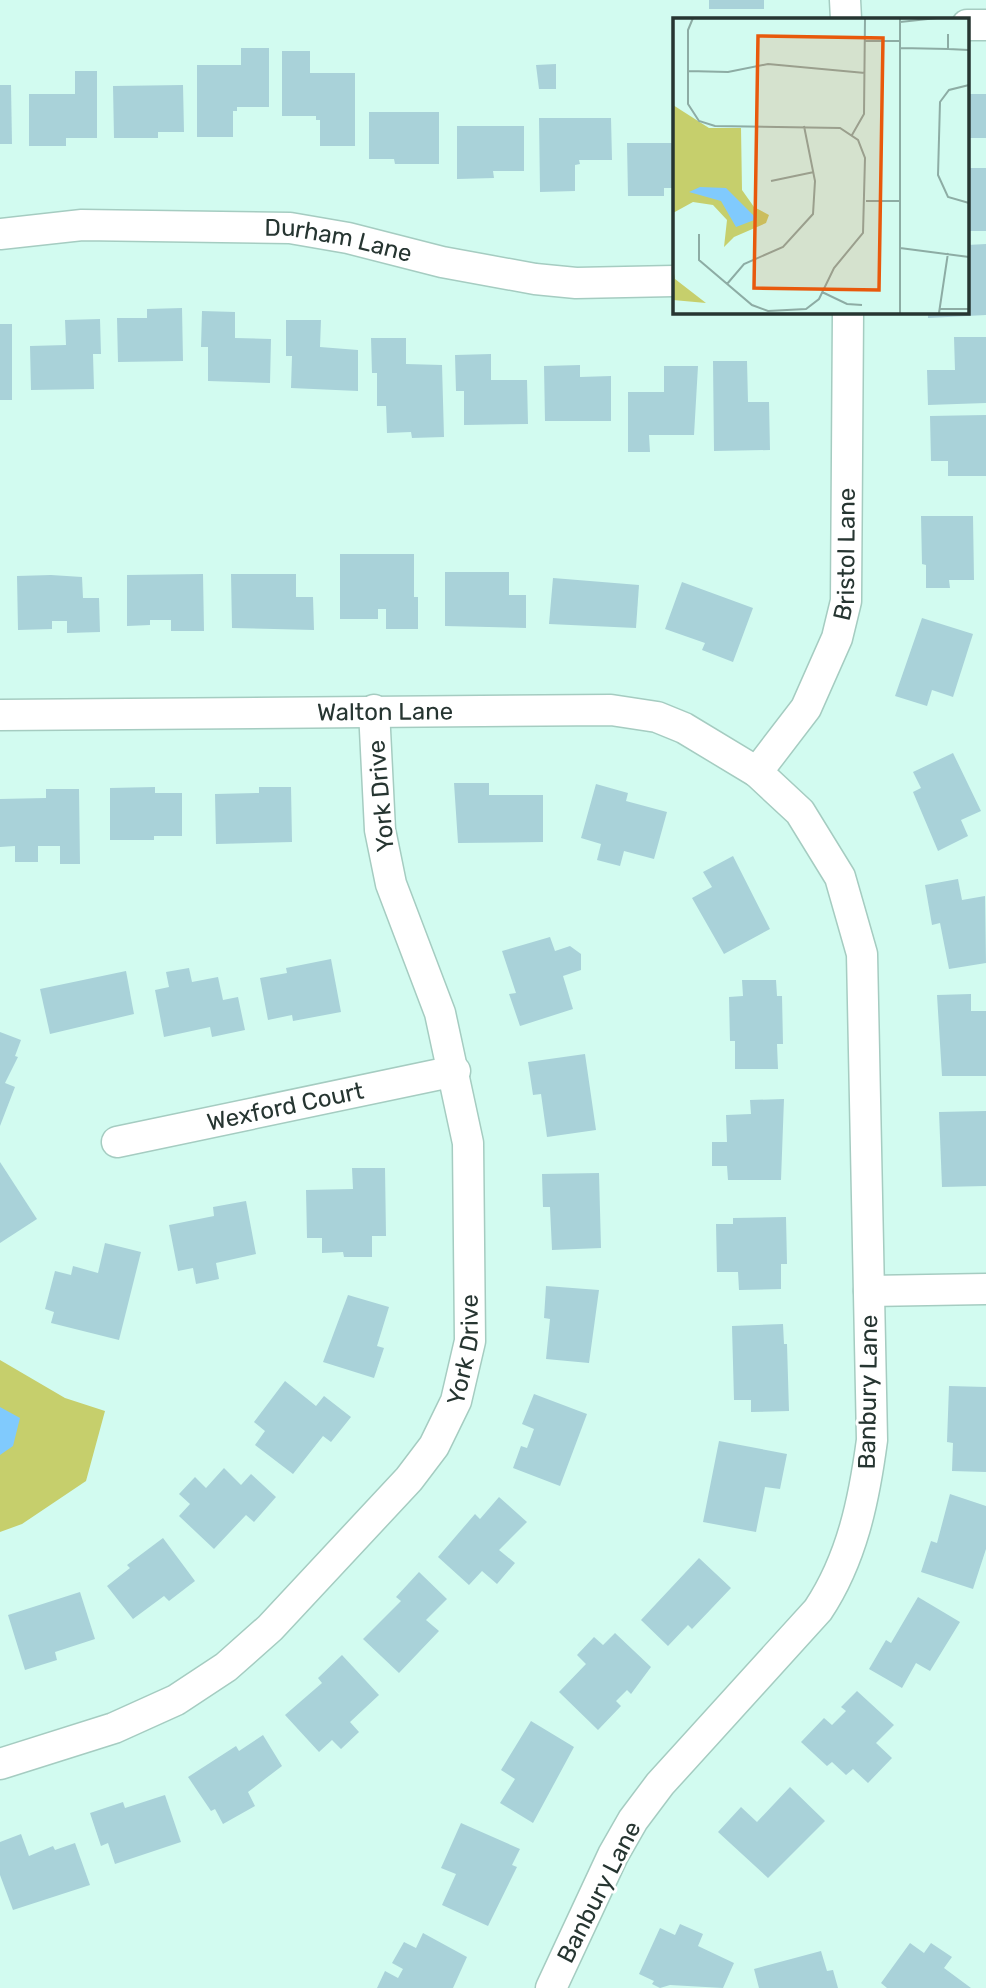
<svg xmlns="http://www.w3.org/2000/svg" width="986" height="1988" viewBox="0 0 986 1988" font-family="Rubik,sans-serif">
  <style>
    .green { fill: #c6cf6c }
    .water { fill: #80cafd }
    .building { fill: #a9d2d9 }
    .lines { fill: none; stroke-linecap: round; stroke-linejoin: round }
    .street-casing { stroke: #a5ccc1; stroke-width: 33 }
    .street { stroke: #fff; stroke-width: 30 }
    .labels { text-anchor: middle; dominant-baseline: central; stroke-width: 6; stroke-linejoin: round; paint-order: stroke }
    .street-label { font-size: 24px; fill: #263531; stroke: #fff }
    .inset-road { fill: none; stroke: #8daca4; stroke-width: 2 }
    .view { fill: #e8590c; fill-opacity: 0.15; stroke: #e8590c; stroke-width: 3.5 }
    .inset-edge { fill: none; stroke: #263531; stroke-width: 3.5 }
  </style>
  <rect width="100%" height="100%" fill="#d2fbf0"/>
  <path class="green" d="M0 1360 65 1398 105 1411 86 1481 22 1524 0 1532Z"/>
  <path class="water" d="M0 1407 20 1418 13 1446 0 1455Z"/>
  <g class="building">
    <rect x="709" y="0" width="55" height="9"/>
    <path d="M241 48H269V107H237V111H233V137H197V65H241Z"/>
    <path d="M282 51H310V73H355V146H320V120H316V116H282Z"/>
    <path d="M556 64V89H539L536 65Z"/>
    <path d="M75 71H97V138H66V146H29V94H75Z"/>
    <path d="M0 85H11L12 144H0Z"/>
    <path d="M183 85 184 132H158V138H114L113 86Z"/>
    <rect x="967" y="94" width="19" height="44"/>
    <path d="M369 112H439V164H395L394 159H369Z"/>
    <path d="M539 118H611L612 160H579L580 164 575 165V191L540 192Z"/>
    <path d="M457 126H524V171H493L494 178 457 179Z"/>
    <path d="M627 143H674V188H664V196H628Z"/>
    <rect x="967" y="168" width="19" height="63"/>
    <path d="M986 244V315L928 318V312H967V245Z"/>
    <path d="M182 308 183 361 118 362 117 318H147V309Z"/>
    <path d="M202 311 235 312V338L271 339 270 383 208 381V347H201Z"/>
    <path d="M100 319 101 354H93L94 389 31 390 30 346 66 345 65 320Z"/>
    <path d="M286 320H321L320 347 358 350V391L291 388 292 356H286Z"/>
    <rect x="0" y="324" width="12" height="76"/>
    <path d="M954 337H986V403L928 405 927 370H955Z"/>
    <path d="M371 338H406V364L442 365 444 437 412 438 411 432 387 433 386 406H377V373H372Z"/>
    <path d="M491 354V380H527L528 424 464 425V391H456L455 355Z"/>
    <path d="M713 361H747L748 402H769L770 450 714 451Z"/>
    <path d="M580 365V377L611 376V421H545L544 366Z"/>
    <path d="M664 366H698L694 435H649L650 452H628V392H664Z"/>
    <path d="M986 415V476H948V461H931L930 416Z"/>
    <path d="M921 516H973L974 580H949L950 588H926V565L922 564Z"/>
    <path d="M340 554H414V597H418V629H386V609H378V619H340Z"/>
    <path d="M445 572H509V595H526V628L445 626Z"/>
    <path d="M203 574 204 631H171V620H150V625L127 626V575Z"/>
    <path d="M231 574H296V597H313L314 630 232 628Z"/>
    <path d="M51 575 82 577 83 598H99L100 632 67 633V621H52V629L18 630 17 576Z"/>
    <path d="M553 578 639 585 636 628 549 624Z"/>
    <path d="M682 582 753 608 733 662 702 650 705 643 665 629Z"/>
    <path d="M922 618 973 634 953 697 932 690 927 706 895 696Z"/>
    <path d="M953 753 981 811 961 820 968 836 938 851 913 792 921 788 913 772Z"/>
    <path d="M454 783H489V795H543V842L458 843Z"/>
    <path d="M596 784 628 793 626 801 667 812 654 859 624 851 620 866 597 860 601 844 581 838Z"/>
    <path d="M155 787V793H182V836H154V840H110V788Z"/>
    <path d="M259 787H291L292 842 216 844 215 794 259 793Z"/>
    <path d="M46 789H79L80 864H60V846H38V862H15V846L0 847V799L46 798Z"/>
    <path d="M733 856 770 929 724 954 692 898 712 887 703 872Z"/>
    <path d="M958 879 962 900 985 896 986 963 949 969 940 923 932 925 925 885Z"/>
    <path d="M550 937 555 951 570 946 581 954V970L563 976 573 1009 520 1026 509 994 516 993 502 951Z"/>
    <path d="M331 959 341 1012 293 1021 292 1015 268 1020 260 978 287 973 286 968Z"/>
    <path d="M189 968 192 982 218 977 223 1000 238 997 245 1030 212 1037 210 1027 164 1037 155 990 169 987 166 972Z"/>
    <path d="M126 971 134 1014 50 1034 40 989Z"/>
    <path d="M742 980H776L777 996H782L783 1044H777L778 1069H735V1041H730L729 997 743 996Z"/>
    <path d="M971 994V1011H986V1076H942L937 995Z"/>
    <path d="M0 1032 21 1040 15 1056 18 1057 5 1083 15 1087 0 1126Z"/>
    <path d="M585 1054 596 1130 547 1137 541 1094 533 1095 528 1062Z"/>
    <path d="M784 1099 781 1180H728L727 1166H712V1142H727L726 1115 751 1114 750 1100Z"/>
    <path d="M986 1111V1186L942 1187 939 1112Z"/>
    <path d="M0 1162 37 1219 0 1243Z"/>
    <path d="M352 1168H385L386 1236H372V1257H344L343 1252 322 1253V1238H307L306 1190 353 1189Z"/>
    <path d="M599 1173 601 1248 552 1250 550 1207H543L542 1174Z"/>
    <path d="M246 1201 256 1254 216 1263 219 1279 196 1284 193 1268 178 1271 169 1225 214 1216 213 1207Z"/>
    <path d="M786 1217 787 1264H781V1289L739 1290 738 1272H717L716 1224H733V1218Z"/>
    <path d="M105 1243 141 1252 119 1340 51 1323 54 1312 45 1309 55 1271 71 1275 73 1266 98 1273Z"/>
    <path d="M546 1286 599 1290 589 1363 546 1359 550 1319 544 1318Z"/>
    <path d="M348 1295 389 1307 377 1346 384 1348 374 1378 323 1362Z"/>
    <path d="M783 1324 784 1344H787L789 1411 751 1412V1400H734L732 1326Z"/>
    <path d="M285 1381 316 1406 324 1396 351 1417 331 1442 323 1436 293 1474 255 1445 265 1431 254 1422Z"/>
    <path d="M949 1386 986 1387V1472L952 1471 953 1443 947 1442Z"/>
    <path d="M534 1394 587 1414 560 1486 513 1468 521 1446 527 1448 534 1429 522 1424Z"/>
    <path d="M719 1441 787 1454 780 1489 765 1487 756 1532 703 1522Z"/>
    <path d="M224 1468 241 1485 251 1474 276 1497 254 1522 246 1515 214 1549 179 1516 190 1504 179 1494 195 1477 206 1488Z"/>
    <path d="M950 1494 986 1506V1549L973 1589 921 1572 931 1541 937 1543Z"/>
    <path d="M499 1497 527 1522 499 1550 515 1563 497 1584 482 1571 469 1585 438 1557 475 1514 480 1519Z"/>
    <path d="M163 1538 195 1581 169 1601 164 1596 133 1619 107 1586 130 1568 127 1565Z"/>
    <path d="M699 1558 731 1588 692 1629 688 1625 668 1646 641 1620Z"/>
    <path d="M419 1572 447 1599 426 1620 439 1631 399 1673 363 1639 401 1601 396 1597Z"/>
    <path d="M80 1592 95 1639 55 1652 57 1660 25 1670 8 1615Z"/>
    <path d="M918 1597 960 1622 930 1671 916 1663 902 1688 869 1669 886 1640 891 1643Z"/>
    <path d="M615 1633 651 1667 631 1694 627 1690 616 1701 621 1706 598 1730 559 1692 586 1664 577 1655 594 1637 603 1645Z"/>
    <path d="M342 1655 379 1695 350 1722 359 1732 341 1749 332 1740 319 1752 285 1715 322 1683 318 1678Z"/>
    <path d="M857 1691 894 1725 876 1743 892 1758 868 1783 853 1769 846 1775 832 1762 827 1766 801 1742 824 1718 832 1725 846 1711 841 1707Z"/>
    <path d="M531 1721 574 1747 533 1823 500 1803 515 1779 501 1770Z"/>
    <path d="M263 1735 282 1766 248 1792 255 1806 223 1824 215 1809 211 1811 188 1777 236 1746 239 1751Z"/>
    <path d="M790 1787 825 1821 768 1878 718 1832 741 1807 757 1822Z"/>
    <path d="M165 1795 181 1842 115 1864 108 1843 101 1846 90 1813 123 1802 125 1808Z"/>
    <path d="M461 1823 520 1849 512 1865 517 1867 488 1926 442 1905 456 1874 441 1868Z"/>
    <path d="M21 1834 29 1856 53 1846 55 1850 75 1843 90 1885 13 1910 0 1875V1842Z"/>
    <path d="M680 1924 703 1934 698 1946 734 1963 723 1988 670 1985 660 1988 652 1984 654 1981 639 1974 660 1928 675 1935Z"/>
    <path d="M423 1933 467 1957 453 1988H377L385 1971 398 1978 403 1969 392 1963 404 1942 416 1948Z"/>
    <path d="M910 1943 924 1953 931 1943 952 1957 944 1968 971 1988H887L881 1983Z"/>
    <path d="M821 1951 827 1971 833 1970 838 1988H759L754 1969Z"/>
  </g>
  <g class="lines">
    <defs>
      <g id="street">
        <path d="M845 0 846 19"/>
        <path d="M967 25H986"/>
        <path id="s1" d="M0 234 82 225 290 228 348 238 442 262 535 279 576 283 674 281"/>
        <path id="s2" d="M0 715 611 710 657 717 684 728 757 772 800 812 840 877 862 954 872 1440C864 1500 852 1559 818 1610L660 1784 633 1820 613 1855 551 1988"/>
        <path id="s3" d="M757 772 806 708 837 638 846 601 848 312"/>
        <path id="s4" d="M117 1142 455 1071"/>
        <path d="M869 1291 986 1289"/>
        <path id="s5" d="M0 1764 114 1728 176 1700 226 1667 270 1628 409 1479 434 1446 456 1401 470 1341 468 1143 440 1013 391 884 380 830 374 710"/>
      </g>
    </defs>
    <use href="#street" class="street-casing"/>
    <use href="#street" class="street"/>
  </g>
  <g class="labels">
    <g class="street-label">
      <text stroke="none"><textPath href="#s1" startOffset="340">Durham Lane</textPath></text>
      <text stroke="none"><textPath href="#s3" startOffset="242">Bristol Lane</textPath></text>
      <text stroke="none"><textPath href="#s2" startOffset="385">Walton Lane</textPath></text>
      <text transform="translate(381 796) rotate(-95)">York Drive</text>
      <text stroke="none"><textPath href="#s4" startOffset="172">Wexford Court</textPath></text>
      <text stroke="none"><textPath href="#s5" startOffset="654">York Drive</textPath></text>
      <text transform="translate(868 1392) rotate(-89)">Banbury Lane</text>
      <text transform="translate(599 1892) rotate(-63)">Banbury Lane</text>
    </g>
  </g>
  <g transform="translate(673 18)">
    <rect width="296" height="296" fill="#d2fbf0"/>
    <path d="M0 87 36 110H68L69 172 81 189 96 197 93 205 61 219 51 229 54 202 40 187 20 184 0 195ZM0 250 2 261 33 285 0 282Z" fill="#c6cf6c"/>
    <path d="M27 169 53 170 84 201 63 209 48 183 16 174Z" fill="#80cafd"/>
    <path class="inset-road" d="M20 0 15 12V86L26 103 42 108 167 110 185 122 192 140 190 215 161 250 146 281 133 291 95 293 79 287 26 242V216M227 4 264 0M192 23H227M227 30 275 31V16M275 31 296 32M15 53 55 54 95 46 192 55M296 67 276 72 267 84 265 157 275 179 296 185M179 117 191 96 192 0M98 163 141 154M193 183H227M227 230 296 239M54 266 71 246 110 229 140 196 142 163 131 108M149 274 174 286 189 287M266 291H296M227 295V0M266 295 275 235"/>
    <path class="view" d="M85 18 210 20 206 272 81 270Z"/>
    <rect width="296" height="296" class="inset-edge"/>
  </g>
</svg>
